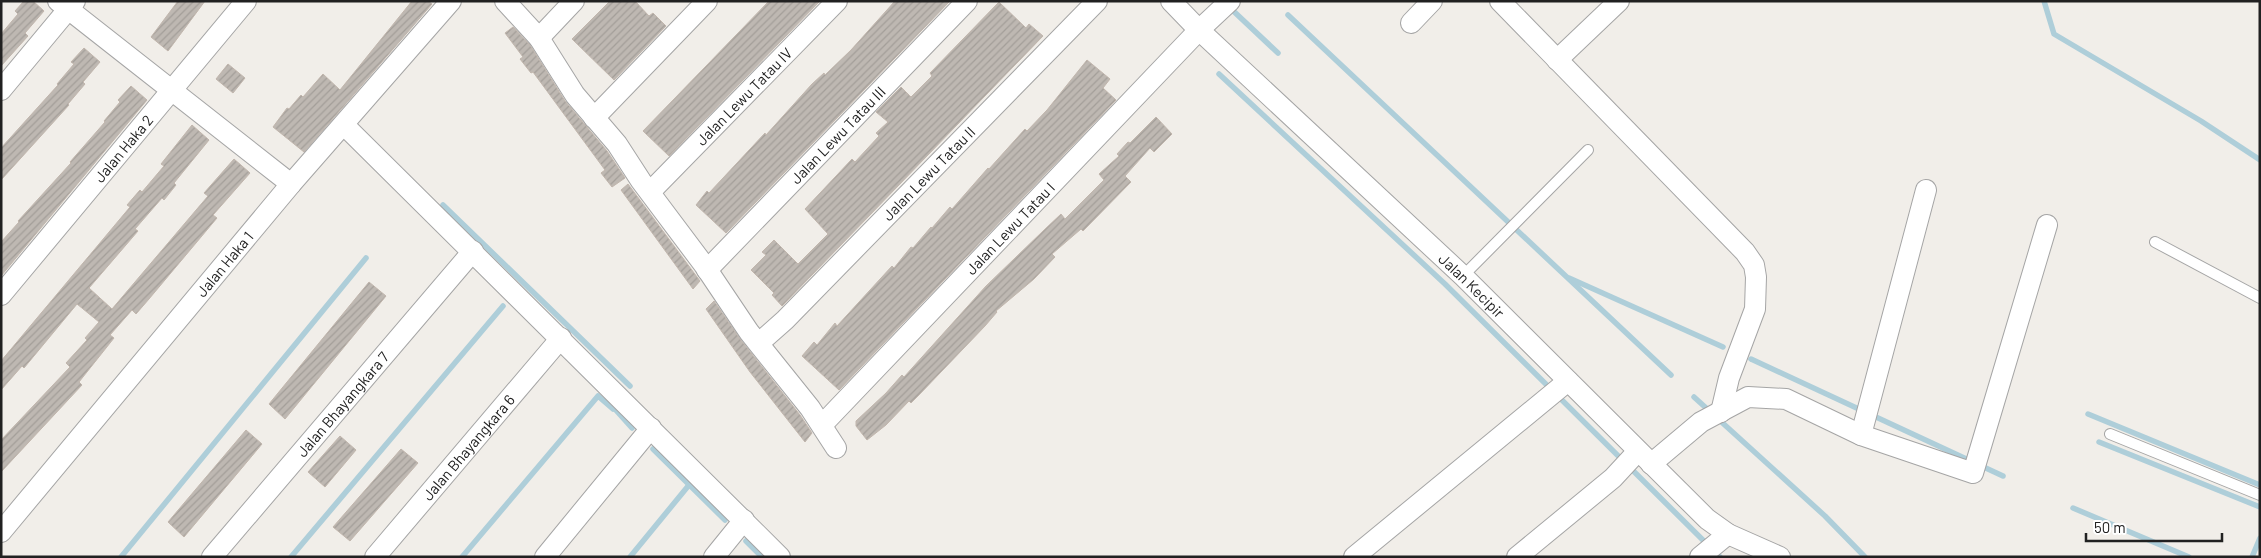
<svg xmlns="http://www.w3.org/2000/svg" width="2261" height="558" viewBox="0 0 2261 558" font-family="Barlow,sans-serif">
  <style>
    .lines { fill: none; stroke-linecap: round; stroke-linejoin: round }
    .stream { stroke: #aeced9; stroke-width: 5.5 }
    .building { fill: url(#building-hatch); stroke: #c1b6ad }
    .service-casing { stroke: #a5a5a5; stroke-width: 12 }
    .minor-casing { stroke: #a5a5a5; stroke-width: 22 }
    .service { stroke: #fff; stroke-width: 10 }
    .minor { stroke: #fff; stroke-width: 20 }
    .labels { text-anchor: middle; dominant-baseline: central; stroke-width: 4.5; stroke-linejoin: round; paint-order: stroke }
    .street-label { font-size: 15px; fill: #212121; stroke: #fff }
  </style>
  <defs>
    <pattern id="building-hatch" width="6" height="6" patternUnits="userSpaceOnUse" patternTransform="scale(1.25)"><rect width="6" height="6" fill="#beb8b2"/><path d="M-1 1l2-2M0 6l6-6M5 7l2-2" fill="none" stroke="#a39e99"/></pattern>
  </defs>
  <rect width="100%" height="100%" fill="#f1eee9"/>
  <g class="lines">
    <g class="stream">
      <path d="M2044 1 2054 34 2201 121 2260 160"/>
      <path d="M1228 6 1278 53"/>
      <path d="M1288 15 1671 375"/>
      <path d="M1219 74 1445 284 1720 557"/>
      <path d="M443 205 630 386"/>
      <path d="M1569 278 1723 347"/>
      <path d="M1751 359 2003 476"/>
      <path d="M1694 397 1825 516 1865 557"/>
      <path d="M614 408 632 428"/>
      <path d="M2088 414 2260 485"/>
      <path d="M2099 442 2260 507"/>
      <path d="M653 449 725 520"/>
      <path d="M2073 508 2189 557"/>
      <path d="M746 541 762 557"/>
      <path d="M121 557 366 258"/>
      <path d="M291 557 503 306"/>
      <path d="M462 557 598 396 613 409"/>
      <path d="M630 557 689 485"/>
      <path d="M2252 557 2260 538"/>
    </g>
  </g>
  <g class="building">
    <path d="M24 1H33L44 11 25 33 28 36 1 66V34L18 14 15 11Z"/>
    <path d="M178 1H205L168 51 151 37Z"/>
    <path d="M412 1H428L432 4 304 152 273 127 287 108 289 109 301 95 303 97 323 74 340 90Z"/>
    <path d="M610 1H635L649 16 653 13 666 26 614 80 572 39Z"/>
    <path d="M769 1H820L669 156 643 131Z"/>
    <path d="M895 1H950L726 233 696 205 707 191 709 193 765 133 766 135 812 84 824 73 825 75 851 50Z"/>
    <path d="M999 2 1026 28 1029 24 1043 36 782 306 772 295 774 293 751 270 766 255 762 252 774 240 798 264 828 234 805 209 852 159 855 162 879 136 876 133 888 122 876 112 901 87 911 97 932 76 930 73Z"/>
    <path d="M513 27 530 45 565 101 607 151 625 178 612 187 601 173 605 170 533 72 531 73 520 59 523 57 505 33Z"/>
    <path d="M84 48 100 62 83 82 85 84 68 104 69 105 1 180V148L58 85 57 84 74 64 71 62Z"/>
    <path d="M1087 60 1110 79 1103 88 1116 100 839 390 802 356 814 342 817 345 835 323 837 326 892 266 894 268 911 247 913 248 931 227 932 228 950 207 952 209 988 168 989 169 1025 129 1027 131 1047 110Z"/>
    <path d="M228 64 245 78 233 93 216 79Z"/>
    <path d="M131 86 147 100 1 276V242L19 222 18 221 71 163 70 162 105 122 104 121 120 102 118 100Z"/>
    <path d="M1156 117 1172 134 1154 152 1150 148 1125 176 1131 182 1083 231 1081 229 1052 254 1055 257 1034 279 996 311 997 312 985 326 918 396 911 403 909 401 886 425 867 440 856 426V421L886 393 902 375 904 377 986 286 1043 231 1061 214 1065 219 1104 180 1099 174 1119 156 1117 154 1128 142 1130 143Z"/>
    <path d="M192 125 209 140 174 183 176 185 164 200 162 198 135 229 138 231 89 288 112 309 208 196 204 193 234 159 250 173 213 215 217 218 149 299 136 314 132 310 110 335 114 338 79 382 82 385 1 472V440L70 367 66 363 87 340 85 338 99 322 77 304 24 368 22 366 1 390V361L130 207 127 205 140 190 142 192 164 166 161 164Z"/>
    <path d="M628 184 700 281 693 289 621 190Z"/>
    <path d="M369 282 386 296 285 419 269 404Z"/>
    <path d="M714 301 740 339 800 415 812 433 805 442 750 372 706 309Z"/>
    <path d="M246 430 262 444 184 537 168 522Z"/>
    <path d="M340 436 356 450 325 487 308 472Z"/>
    <path d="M401 449 418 463 350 541 333 527Z"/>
  </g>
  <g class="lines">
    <defs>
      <g id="service">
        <path d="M2155 242 2260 298"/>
        <path d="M1463 276 1588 150"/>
        <path d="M2110 434 2260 495"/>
      </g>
      <g id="minor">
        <path d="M58 1 291 184"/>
        <path d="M505 1 539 38 575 95 617 144 641 181 704 265 749 332 810 408 836 448"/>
        <path id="s1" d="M1171 1 1199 30 1463 276 1707 519 1728 534 1780 557"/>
        <path d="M1500 1 1745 252 1754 265 1756 277 1755 309 1729 378 1721 412"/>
        <path d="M1411 23 1432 1"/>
        <path d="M539 38 574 1"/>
        <path d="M1557 60 1619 1"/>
        <path d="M1 90 75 1"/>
        <path d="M594 118 707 1"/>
        <path d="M344 125 780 557"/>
        <path id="s2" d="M650 192 837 1"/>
        <path id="s3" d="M707 270 967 1"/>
        <path id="s4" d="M1 295 246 1"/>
        <path id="s5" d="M759 343 785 320 1097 1"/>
        <path id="s6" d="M822 425 1199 30 1230 1"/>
        <path d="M1861 435 1926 190"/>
        <path d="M1651 464 1701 422 1748 397 1786 399 1861 435 1973 473 2047 225"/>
        <path id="s7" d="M1 532 291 184 451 1"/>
        <path id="s8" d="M212 557 473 251"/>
        <path id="s9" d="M375 557 561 338"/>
        <path d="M545 557 651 428"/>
        <path d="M714 557 744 520"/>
        <path d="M1354 557 1568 381"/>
        <path d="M1517 557 1613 478 1638 451"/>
        <path d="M1700 557 1728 534"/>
      </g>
    </defs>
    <use href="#service" class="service-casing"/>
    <use href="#minor" class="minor-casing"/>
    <use href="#service" class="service"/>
    <use href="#minor" class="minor"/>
  </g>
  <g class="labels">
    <g class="street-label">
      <text stroke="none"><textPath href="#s2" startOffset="134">Jalan Lewu Tatau IV</textPath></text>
      <text stroke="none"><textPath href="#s3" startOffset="188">Jalan Lewu Tatau III</textPath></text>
      <text stroke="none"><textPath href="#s4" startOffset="191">Jalan Haka 2</textPath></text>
      <text stroke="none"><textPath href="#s5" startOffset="240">Jalan Lewu Tatau II</textPath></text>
      <text stroke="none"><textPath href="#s6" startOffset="272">Jalan Lewu Tatau I</textPath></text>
      <text stroke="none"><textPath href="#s7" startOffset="349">Jalan Haka 1</textPath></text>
      <text stroke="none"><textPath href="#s1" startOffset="414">Jalan Kecipir</textPath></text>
      <text stroke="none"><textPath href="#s8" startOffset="201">Jalan Bhayangkara 7</textPath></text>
      <text stroke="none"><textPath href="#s9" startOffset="144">Jalan Bhayangkara 6</textPath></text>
    </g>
  </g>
  <rect width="2261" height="558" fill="none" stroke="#212121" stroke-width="5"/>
  <path d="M2086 533v8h136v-8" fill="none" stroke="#212121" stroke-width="2.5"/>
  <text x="2094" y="533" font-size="15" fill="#212121" stroke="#ffffff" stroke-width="4" paint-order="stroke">50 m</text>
</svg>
